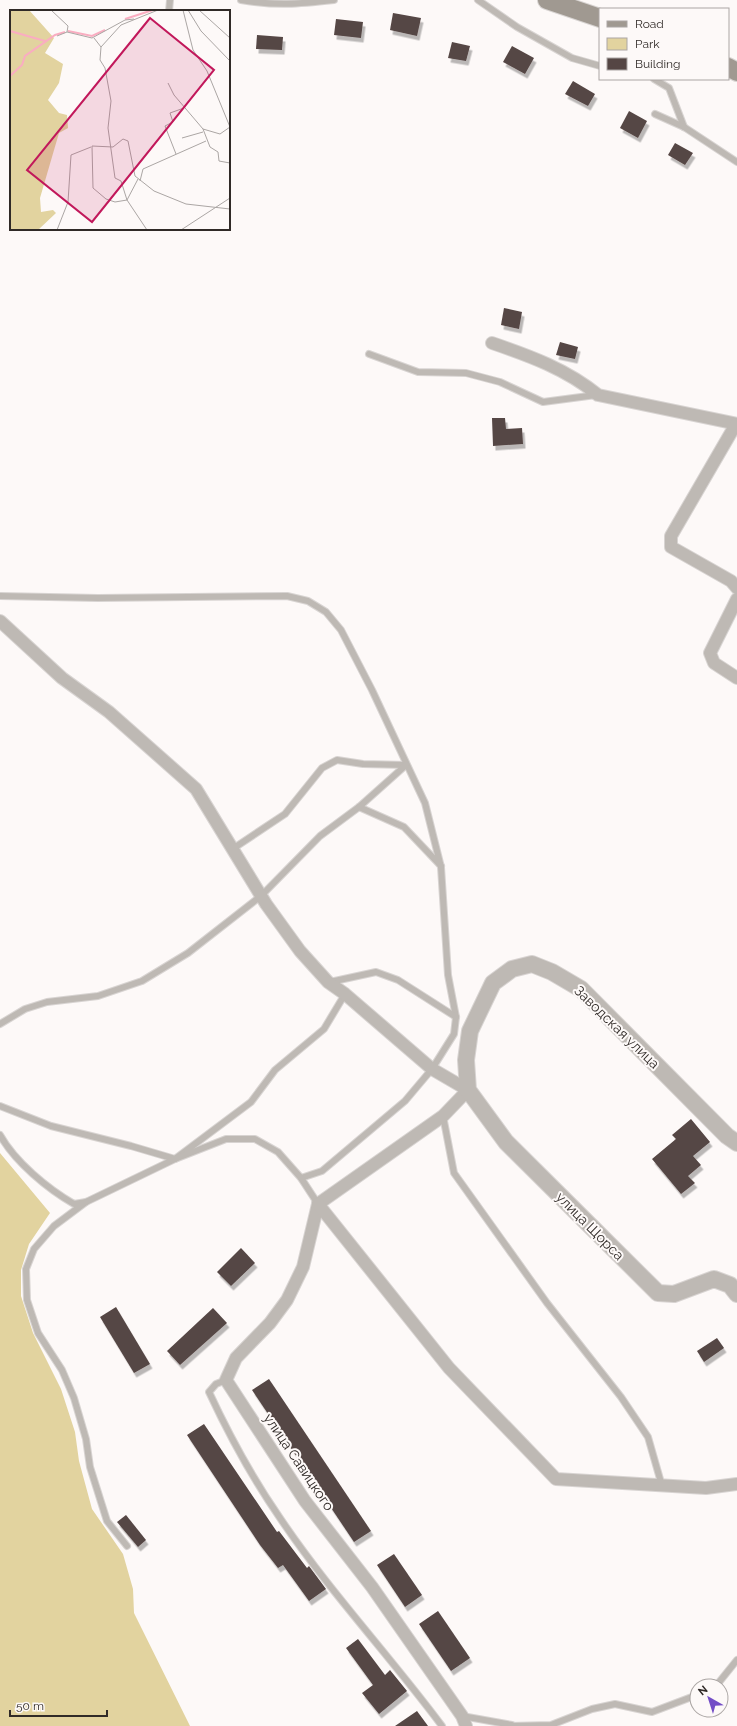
<svg xmlns="http://www.w3.org/2000/svg" width="737" height="1726" viewBox="0 0 737 1726" font-family="Raleway,sans-serif">
  <style>
    .green { fill: #e2d39f }
    .building { fill: #554644; filter: url(#shadow) }
    .lines { fill: none; stroke-linecap: round; stroke-linejoin: round }
    .service-casing { stroke: #d8d4d2; stroke-width: 8 }
    .minor-casing { stroke: #d8d4d2; stroke-width: 14 }
    .tertiary-casing { stroke: #d8d4d2; stroke-width: 18 }
    .secondary-casing { stroke: #d8d4d2; stroke-width: 20 }
    .service { stroke: #beb9b4; stroke-width: 6 }
    .minor { stroke: #beb9b4; stroke-width: 12 }
    .tertiary { stroke: #beb9b4; stroke-width: 16 }
    .secondary { stroke: #a09991; stroke-width: 18 }
    .labels { text-anchor: middle; dominant-baseline: central; stroke-width: 4; stroke-linejoin: round; paint-order: stroke }
    .street-label { font-size: 14px; fill: #302a27; stroke: #fdf9f8 }
    .inset-river { fill: none; stroke: #faadc1; stroke-width: 2 }
    .inset-road { fill: none; stroke: #aba6a4; stroke-width: 1 }
    .view { fill: #c2185b; fill-opacity: 0.15; stroke: #c2185b; stroke-width: 2 }
    .inset-edge { fill: none; stroke: #302a27; stroke-width: 2 }
  </style>
  <defs>
    <filter id="shadow"><feDropShadow dx="2.5" dy="4.5" stdDeviation="0" flood-color="#0004"/></filter>
  </defs>
  <rect width="100%" height="100%" fill="#fdf9f8"/>
  <path class="green" d="M0 1153 50 1213 29 1244 21 1270V1296L33 1333 61 1389 75 1432 79 1461 92 1509 123 1554 133 1589 134 1613 190 1726H0Z"/>
  <g class="building">
    <path d="M393 13 421 18 417 36 390 30Z"/>
    <path d="M336 19 363 22 361 38 334 35Z"/>
    <path d="M257 35 283 37 282 50 256 49Z"/>
    <path d="M452 42 470 46 466 61 448 58Z"/>
    <path d="M512 46 534 58 525 74 503 62Z"/>
    <path d="M573 81 595 94 588 106 565 94Z"/>
    <path d="M629 111 647 121 638 138 620 128Z"/>
    <path d="M675 143 693 153 685 165 668 155Z"/>
    <path d="M504 308 522 312 519 329 501 325Z"/>
    <path d="M560 342 578 347 575 359 556 355Z"/>
    <path d="M492 418H505L506 429 522 428 523 444 493 446Z"/>
    <path d="M691 1119 710 1142 693 1156 701 1165 688 1176 695 1183 681 1194 652 1159 676 1139 672 1135Z"/>
    <path d="M241 1248 255 1263 231 1286 217 1272Z"/>
    <path d="M116 1307 150 1364 134 1373 100 1317Z"/>
    <path d="M213 1308 227 1323 180 1365 167 1351Z"/>
    <path d="M717 1338 724 1348 704 1362 697 1351Z"/>
    <path d="M269 1379 371 1531 354 1542 252 1390Z"/>
    <path d="M204 1424 277 1532 279 1531 307 1568 309 1566 326 1589 309 1601 283 1565 278 1568 260 1545 187 1435Z"/>
    <path d="M126 1515 146 1540 138 1547 117 1522Z"/>
    <path d="M394 1554 422 1595 405 1607 377 1565Z"/>
    <path d="M438 1611 470 1658 451 1671 419 1624Z"/>
    <path d="M358 1639 385 1675 390 1670 407 1691 379 1714 362 1693 373 1685 346 1648Z"/>
    <path d="M417 1711 428 1726H395Z"/>
  </g>
  <g class="lines">
    <defs>
      <g id="service">
        <path d="M241 0C277 6 298 4 334 0"/>
        <path d="M478 0 517 27 572 58 600 66"/>
        <path d="M169 11 170 0"/>
        <path d="M654 79 669 88 684 127"/>
        <path d="M655 114 684 127 737 162"/>
        <path d="M369 354 418 372 466 373 500 382 543 402 596 395"/>
        <path d="M0 596 98 598 287 596 308 601 326 612 341 630 372 690 425 803 441 867 448 975 456 1017 454 1034 432 1069 405 1101 322 1171 301 1178"/>
        <path d="M359 807 404 827 441 866"/>
        <path d="M231 850 285 814 322 768 337 760 363 764 406 765"/>
        <path d="M330 982 376 972 398 980 456 1017"/>
        <path d="M0 1024 25 1009 47 1002 98 996 142 981 188 953 261 896 320 836 359 807 406 765"/>
        <path d="M0 1106 51 1126 131 1146 175 1159 251 1102 275 1070 324 1029 345 994"/>
        <path d="M443 1116 454 1173 547 1303 621 1397 648 1437 662 1486"/>
        <path d="M0 1135C15 1162 48 1189 74 1204L86 1202 175 1159 226 1139H255L278 1152 301 1178 318 1204"/>
        <path d="M86 1202 54 1226 34 1249 26 1269 27 1300 38 1333 62 1370 74 1398 86 1439 90 1467 107 1521 127 1546"/>
        <path d="M226 1380 216 1384 209 1392C229 1435 253 1479 280 1518 329 1591 390 1656 442 1726"/>
        <path d="M716 1686 737 1660"/>
        <path d="M462 1716 512 1725V1726"/>
        <path d="M510 1726 551 1725 592 1709 615 1704 652 1712 697 1695"/>
      </g>
      <g id="minor">
        <path d="M492 343C530 356 566 369 598 395L737 424"/>
        <path d="M736 424 671 536V547L731 581 737 588"/>
        <path d="M737 599 710 653 714 663 737 678"/>
        <path d="M0 621 62 678 109 712 196 789 266 904 300 951 328 982 345 994 432 1069 468 1090 443 1116 318 1204"/>
        <path d="M318 1204 303 1267 287 1300 270 1323 236 1358 226 1380 305 1501 372 1587 462 1716 466 1726"/>
        <path d="M318 1204 449 1368 556 1479 706 1488 737 1484"/>
      </g>
      <path id="tertiary" d="M737 1143 727 1136 581 989 552 972 532 964 512 969 493 983 470 1031 466 1060 468 1090 506 1142 658 1293 674 1294 714 1279 730 1285 737 1294"/>
      <g id="secondary">
        <path d="M547 0 600 18"/>
        <path d="M728 67 737 72"/>
      </g>
    </defs>
    <use href="#service" class="service-casing"/>
    <use href="#minor" class="minor-casing"/>
    <use href="#tertiary" class="tertiary-casing"/>
    <use href="#secondary" class="secondary-casing"/>
    <use href="#service" class="service"/>
    <use href="#minor" class="minor"/>
    <use href="#tertiary" class="tertiary"/>
    <use href="#secondary" class="secondary"/>
  </g>
  <g class="labels">
    <g class="street-label">
      <text transform="translate(617 1027) rotate(44)">Заводская улица</text>
      <text transform="translate(590 1226) rotate(45)">улица Щорса</text>
      <text transform="translate(299 1462) rotate(56)">улица Савицкого</text>
    </g>
  </g>
  <g transform="translate(10 10)">
    <rect width="220" height="220" fill="#fdf9f8"/>
    <path d="M0 0H19L44 28 35 43 53 54 49 73 38 90 49 103 57 105 58 118 49 123 30 188 31 202 43 200 46 203 28 220H0Z" fill="#e2d39f"/>
    <path class="inset-river" d="M115 9 143 0M0 21 35 31M58 21 82 26 95 20M0 66 12 55 15 46 45 25 55 22"/>
    <path class="inset-road" d="M41 0 58 16 57 22M173 0 183 40 197 61 220 117M178 0 191 21 220 51M189 0 220 28M47 26 57 22 82 28 115 10 124 9M84 28 91 37 111 15 148 0M91 37 90 50 95 58 101 91 98 118 105 168 111 171 117 190 137 220M158 73 164 85 193 119 200 137 208 142 209 151 220 153M193 119 210 124 220 117M172 128 193 122M82 136 83 178 96 189 105 192 117 190 128 169M82 136 103 137M103 137 113 129 118 131 125 166 144 181 176 194 220 199M166 144 155 116 163 112 160 103 174 98M130 171 133 159 196 131M47 220 58 192 61 145 81 137M171 220 220 188"/>
    <path class="view" d="M140 8 204 60 82 212 17 160Z"/>
    <rect width="220" height="220" class="inset-edge"/>
  </g>
  <rect x="599" y="8" width="130" height="72" fill="#fdf9f8" stroke="#aba6a4"/>
  <rect x="607" y="21" width="20" height="6" fill="#a09991" stroke="#aba6a4"/>
  <text x="635" y="28" font-size="12" fill="#302a27">Road</text>
  <rect x="607" y="38" width="20" height="12" fill="#e2d39f" stroke="#aba6a4"/>
  <text x="635" y="48" font-size="12" fill="#302a27">Park</text>
  <rect x="607" y="58" width="20" height="12" fill="#554644" stroke="#aba6a4"/>
  <text x="635" y="68" font-size="12" fill="#302a27">Building</text>
  <g transform="translate(709 1698) rotate(321)"><circle r="19" fill="#fdf9f8" stroke="#aba6a4"/>
  <path d="M0-3L7 15L0 10L-7 15Z" fill="#734dc6"/>
  <text y="-6" font-size="11" font-weight="bold" text-anchor="middle" fill="#302a27">N</text>
  </g>
  <path d="M10 1710v6h97v-6" fill="none" stroke="#302a27" stroke-width="2"/>
  <text x="16" y="1710" font-size="12" fill="#302a27" stroke="#fdf9f8" stroke-width="3" paint-order="stroke">50 m</text>
</svg>
